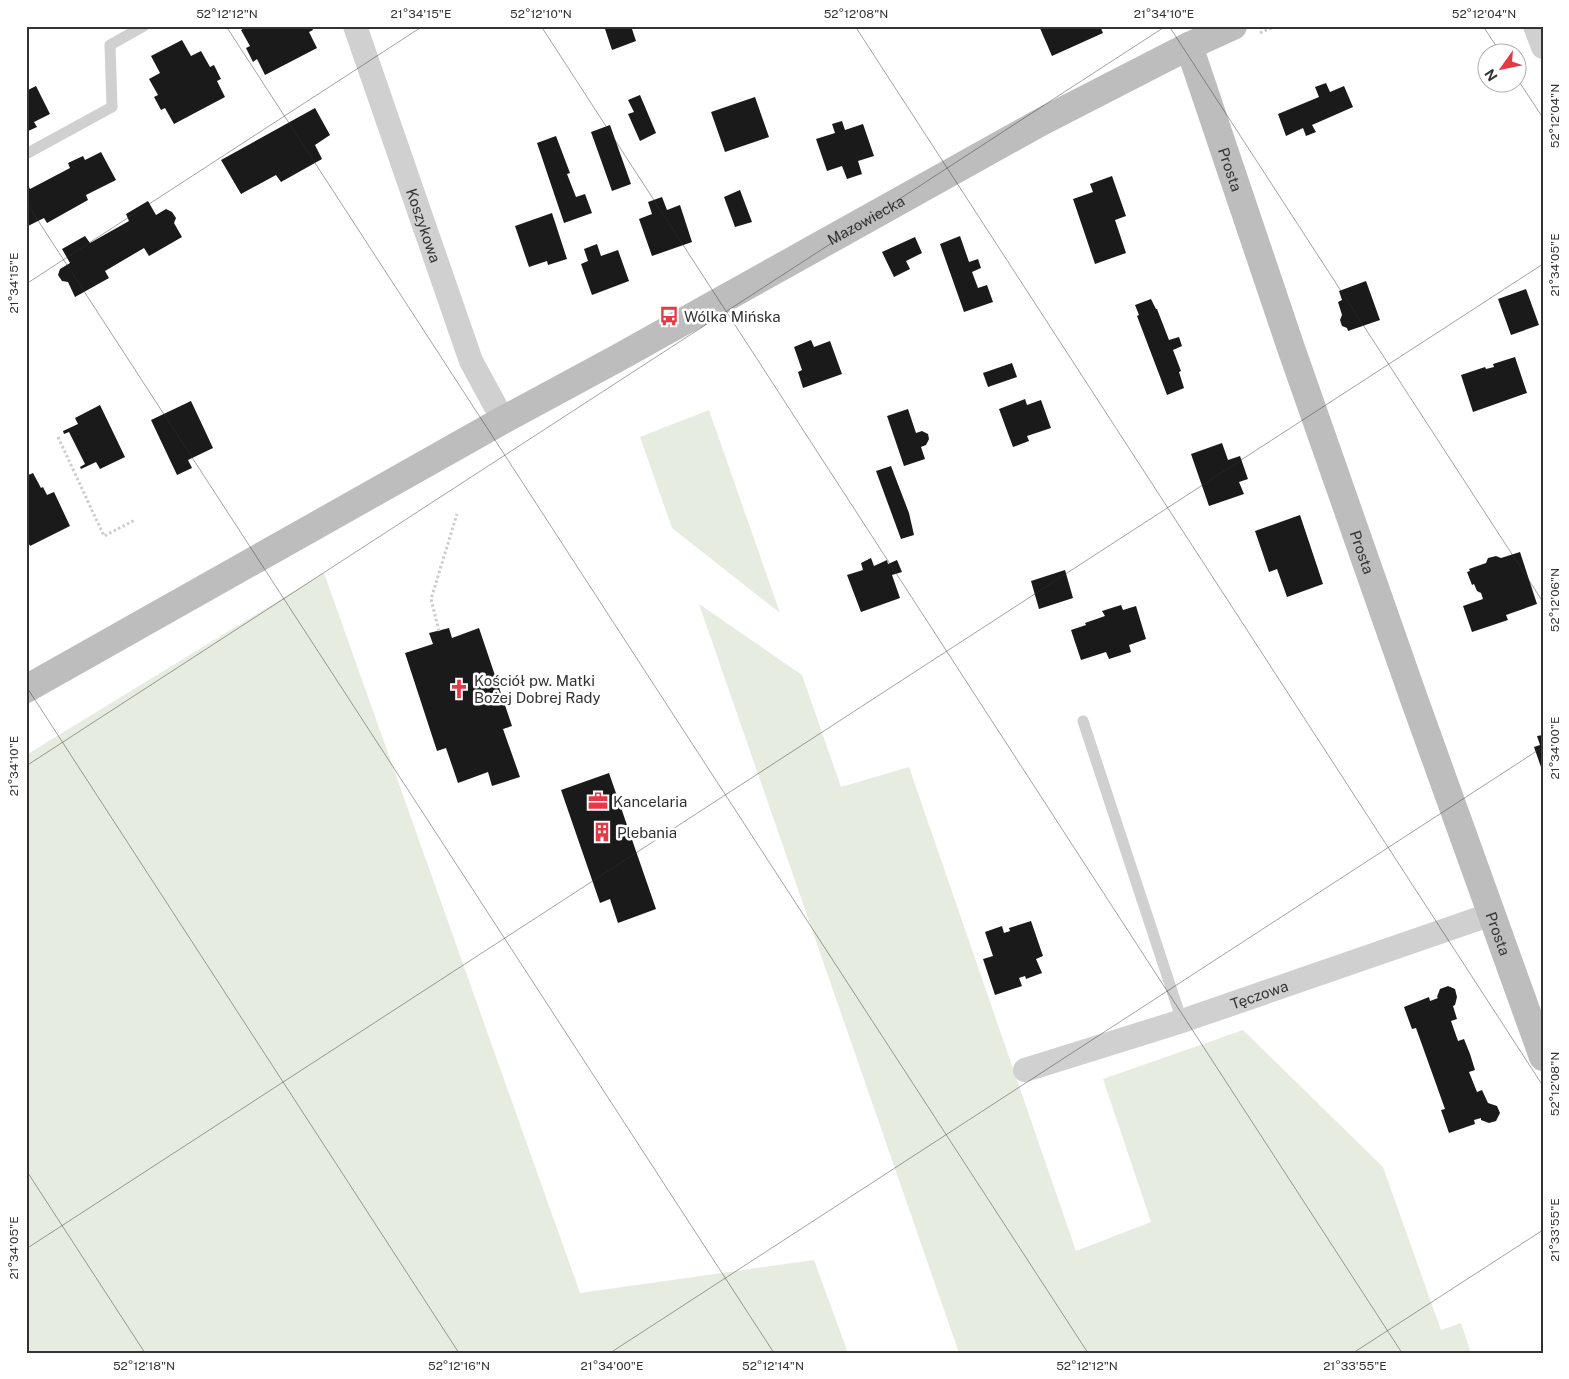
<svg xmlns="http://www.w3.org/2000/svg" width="1569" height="1379" viewBox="0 0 1569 1379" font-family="'Public Sans',sans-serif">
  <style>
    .green { fill: #e6ecdf }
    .building { fill: #1a1a1a }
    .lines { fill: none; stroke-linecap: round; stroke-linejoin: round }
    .path { stroke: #cdcdcd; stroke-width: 3; stroke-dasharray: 2.5 2.5; stroke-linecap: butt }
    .lane { stroke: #d0d0d0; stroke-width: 11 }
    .street { stroke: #d0d0d0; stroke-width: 24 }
    .secondary { stroke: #bdbdbd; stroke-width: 28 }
    .ticks { fill: none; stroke: #333; stroke-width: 1; stroke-opacity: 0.45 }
    .labels { text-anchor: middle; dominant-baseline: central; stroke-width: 5; stroke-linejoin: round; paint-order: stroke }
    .street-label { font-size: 15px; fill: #333; stroke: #fff }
    .poi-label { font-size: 15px; fill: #333; stroke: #fff; text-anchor: start }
    .neatline { fill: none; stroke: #333; stroke-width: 2 }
    .ticks-label { font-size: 12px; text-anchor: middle; fill: #333 }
  </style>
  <rect width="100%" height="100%" fill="#fff"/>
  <g class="green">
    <path d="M709 410 780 613 672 528 640 437Z"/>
    <path d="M324 573 580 1293 814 1260 848 1353H26V755Z"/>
    <path d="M699 604 802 675 841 787 909 767 1076 1251 1151 1222 1103 1079 1243 1030 1383 1167 1441 1330 1461 1323 1471 1353H959Z"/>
  </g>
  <g class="building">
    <path d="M248 26H311L313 30 309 32 317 48 265 75 257 59 253 62 246 48 250 46 241 30Z"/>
    <path d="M604 26H631L636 41 612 50Z"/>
    <path d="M1039 26H1100L1103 33 1052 56Z"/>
    <path d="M182 40 191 56 201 51 210 67 214 65 221 79 217 81 225 97 174 124 165 108 161 110 154 97 158 95 149 79 160 73 151 56Z"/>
    <path d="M1326 83 1330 92 1344 86 1353 107 1312 125 1316 132 1306 136 1303 128 1286 136 1278 114 1319 97 1315 87Z"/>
    <path d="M36 86 50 114 34 122 37 127 26 132V91Z"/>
    <path d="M640 95 656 133 640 141 628 114 634 112 628 100Z"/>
    <path d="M755 97 769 137 725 152 711 112Z"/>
    <path d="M315 108 330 135 315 145 322 159 281 182 276 175 241 194 221 160Z"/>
    <path d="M842 121 845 130 863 124 874 156 858 161 862 174 847 179 842 166 827 171 816 139 835 133 832 124Z"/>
    <path d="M610 125 631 184 612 191 591 132Z"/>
    <path d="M556 136 570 173 567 174 576 197 585 194 592 213 564 223 537 143Z"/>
    <path d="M101 152 116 180 86 195 88 200 47 223 44 218 26 227V186L28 185 30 189 70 168 68 163 83 156 85 160Z"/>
    <path d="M1112 176 1126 216 1115 220 1126 253 1095 264 1073 199 1093 192 1090 184Z"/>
    <path d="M740 190 752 222 735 227 724 197Z"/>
    <path d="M662 197 667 210 680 205 692 242 652 256 639 219 652 214 648 202Z"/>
    <path d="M148 201 156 215 166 209 172 212 176 218 174 223 182 237 149 256 144 248 105 271 109 278 75 297 68 282 62 281 58 275 60 269 70 263 62 249 85 236 90 243 129 221 126 214Z"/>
    <path d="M552 213 567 259 548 265 547 261 529 267 515 226Z"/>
    <path d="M960 236 969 262 978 259 981 268 972 272 978 288 987 285 993 302 964 312 940 244Z"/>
    <path d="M915 237 922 253 906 261 910 269 894 277 882 252Z"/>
    <path d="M597 244 601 256 618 250 629 281 592 295 581 264 588 261 584 249Z"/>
    <path d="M1366 281 1380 320 1348 331 1347 328 1342 326 1340 320 1342 315 1338 302 1342 300 1339 291Z"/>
    <path d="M1526 289 1539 325 1511 335 1498 299Z"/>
    <path d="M1151 299 1156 309H1157L1169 340 1179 337 1182 346 1173 350 1181 371 1179 372 1184 388 1167 395 1137 316 1139 315 1135 305Z"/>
    <path d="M811 340 814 347 830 341 842 374 803 388 798 372 802 370 794 347Z"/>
    <path d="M1515 357 1527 393 1473 412 1461 375 1485 367 1486 369 1494 367 1493 364Z"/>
    <path d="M1012 363 1017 377 988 387 983 373Z"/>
    <path d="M1025 399 1027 405 1041 400 1051 428 1027 436 1029 441 1013 447 999 409Z"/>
    <path d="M191 401 213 448 188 460 192 468 177 475 151 420Z"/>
    <path d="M100 405 125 457 100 469 96 462 81 469 80 467 85 464 69 432 64 434 63 431 78 424 75 418Z"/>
    <path d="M908 409 916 433 922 431 928 434 929 439 926 445 921 447 925 459 904 466 887 416Z"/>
    <path d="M1222 443 1228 460 1240 456 1248 479 1239 482 1244 494 1209 506 1191 454Z"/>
    <path d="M891 466 909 513 914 535 901 539 876 471Z"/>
    <path d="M33 473 41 488 43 487 47 495 54 492 70 526 30 546 26 538V476Z"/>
    <path d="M1300 515 1323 584 1287 597 1277 569 1269 572 1255 531Z"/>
    <path d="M1520 552 1537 604 1506 615 1508 620 1472 632 1463 606 1483 599 1481 593 1477 591 1474 584 1472 585 1467 572 1470 571 1469 569 1486 563 1488 558 1496 556 1501 558Z"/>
    <path d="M871 558 874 566 887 560 888 564 897 560 902 572 892 575 900 598 861 612 847 575 863 570 861 563Z"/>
    <path d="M1065 570 1073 598 1039 609 1031 581Z"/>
    <path d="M1121 605 1123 610 1136 606 1146 639 1129 645 1131 652 1109 659 1106 652 1081 660 1071 630 1086 625 1085 623 1105 616 1102 611Z"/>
    <path d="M449 628 452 638 479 628 512 726 503 729 520 777 492 786 488 772 458 783 446 748 437 751 405 653 433 644 429 633Z"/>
    <path d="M1543 735V766L1541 767 1534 747 1540 745 1537 736Z"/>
    <path d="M609 773 656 909 618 923 610 899 600 903 561 790Z"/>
    <path d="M1031 921 1043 956 1036 959 1042 973 1026 979 1025 976 1019 978 1022 986 995 995 983 959 993 956 985 932 1002 926 1004 933 1010 931 1009 928Z"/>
    <path d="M1448 986 1455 989 1457 997 1455 1005 1453 1006 1457 1019 1451 1021 1458 1041 1464 1039 1470 1054 1475 1070 1469 1072 1477 1092 1482 1090 1488 1103 1497 1106 1500 1113 1496 1121 1489 1123 1481 1120V1118L1474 1120 1475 1124 1449 1133 1441 1110 1445 1109 1416 1028 1412 1029 1404 1007 1429 997 1430 1001 1438 998 1437 997 1440 989Z"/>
  </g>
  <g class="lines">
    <g class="path">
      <path d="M1260 33 1276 26"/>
      <path d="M58 437 104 536 135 520"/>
      <path d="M439 631 431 599 457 514"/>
    </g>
    <g class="lane">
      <path d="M26 154 112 107 110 45 144 26"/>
      <path d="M1083 721 1182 1021"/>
    </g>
    <g class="street">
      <path id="s1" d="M355 26 471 361 503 420"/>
      <path d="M1535 26 1543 47"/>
      <path id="s2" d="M1025 1070 1182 1021 1492 914"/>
    </g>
    <g class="secondary">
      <path id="s3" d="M1189 46 1291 348 1413 696 1543 1057"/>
      <path id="s4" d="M26 689 503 420 616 359 1041 122 1189 46 1233 26"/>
    </g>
  </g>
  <path class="ticks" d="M226 26 1088 1353M541 26 1402 1353M855 26 1543 1086M1169 26 1543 602M1483 26 1500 52M1516 77 1543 118M26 202 774 1353M26 284 423 26M26 686 459 1353M26 766 1166 26M26 1170 145 1353M26 1249 1543 264M610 1353 1543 747M1353 1353 1543 1230"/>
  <defs>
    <symbol id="bus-bare" viewBox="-9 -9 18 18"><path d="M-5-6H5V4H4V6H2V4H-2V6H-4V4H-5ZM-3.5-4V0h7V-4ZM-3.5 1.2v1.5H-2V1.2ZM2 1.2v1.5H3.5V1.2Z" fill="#e63946" stroke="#fff" stroke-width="2.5" paint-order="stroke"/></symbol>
    <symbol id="church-bare" viewBox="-9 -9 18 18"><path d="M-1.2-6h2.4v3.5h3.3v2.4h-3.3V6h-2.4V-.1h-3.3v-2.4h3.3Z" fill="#e63946" stroke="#fff" stroke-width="2.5" paint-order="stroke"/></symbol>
    <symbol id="office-bare" viewBox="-9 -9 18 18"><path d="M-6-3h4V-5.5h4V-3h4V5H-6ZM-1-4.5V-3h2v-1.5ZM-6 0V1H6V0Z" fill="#e63946" stroke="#fff" stroke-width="2.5" paint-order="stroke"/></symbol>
    <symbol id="building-bare" viewBox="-9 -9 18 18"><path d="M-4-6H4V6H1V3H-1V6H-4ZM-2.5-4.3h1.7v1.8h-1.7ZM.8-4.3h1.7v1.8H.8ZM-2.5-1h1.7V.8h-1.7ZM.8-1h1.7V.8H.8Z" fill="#e63946" stroke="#fff" stroke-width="2.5" paint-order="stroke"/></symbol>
  </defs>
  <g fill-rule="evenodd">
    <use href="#bus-bare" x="655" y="302" width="28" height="28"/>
    <use href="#church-bare" x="445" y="675" width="28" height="28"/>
    <use href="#office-bare" x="584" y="787" width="28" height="28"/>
    <use href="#building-bare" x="588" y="818" width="28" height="28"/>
  </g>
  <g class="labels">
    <g class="street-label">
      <text stroke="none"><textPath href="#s3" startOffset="130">Prosta</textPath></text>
      <text stroke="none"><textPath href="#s4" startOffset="962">Mazowiecka</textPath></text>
      <text stroke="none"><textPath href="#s1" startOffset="211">Koszykowa</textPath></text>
      <text stroke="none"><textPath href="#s3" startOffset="535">Prosta</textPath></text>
      <text stroke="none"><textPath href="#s3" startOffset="940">Prosta</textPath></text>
      <text stroke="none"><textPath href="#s2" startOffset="246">Tęczowa</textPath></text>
    </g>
    <g class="poi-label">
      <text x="684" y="316">Wólka Mińska</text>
      <text x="474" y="680">Kościół pw. Matki<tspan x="474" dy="17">Bożej Dobrej Rady</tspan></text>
      <text x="613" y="801">Kancelaria</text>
      <text x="617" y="832">Plebania</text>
    </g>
  </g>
  <rect width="1569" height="1379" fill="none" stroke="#ffffff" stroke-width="55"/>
  <g transform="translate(1502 68) rotate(237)"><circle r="24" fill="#ffffff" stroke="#adadad"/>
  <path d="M0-4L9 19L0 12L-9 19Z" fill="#e63946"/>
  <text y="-8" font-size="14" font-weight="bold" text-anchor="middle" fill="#333333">N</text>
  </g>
  <rect x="28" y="28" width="1514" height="1324" class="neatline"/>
  <g class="ticks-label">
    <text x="227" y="18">52°12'12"N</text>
    <text x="421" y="18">21°34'15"E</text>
    <text x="541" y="18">52°12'10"N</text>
    <text x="856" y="18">52°12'08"N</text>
    <text x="1164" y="18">21°34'10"E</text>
    <text x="1484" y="18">52°12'04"N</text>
    <text transform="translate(1555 116) rotate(-90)" y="4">52°12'04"N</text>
    <text transform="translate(1555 265) rotate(-90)" y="4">21°34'05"E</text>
    <text transform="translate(14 283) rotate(-90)" y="4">21°34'15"E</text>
    <text transform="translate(1555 600) rotate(-90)" y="4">52°12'06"N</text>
    <text transform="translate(1555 748) rotate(-90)" y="4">21°34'00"E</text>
    <text transform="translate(14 766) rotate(-90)" y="4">21°34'10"E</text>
    <text transform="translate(1555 1084) rotate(-90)" y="4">52°12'08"N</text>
    <text transform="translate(1555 1230) rotate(-90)" y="4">21°33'55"E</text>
    <text transform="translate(14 1248) rotate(-90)" y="4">21°34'05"E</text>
    <text x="144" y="1370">52°12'18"N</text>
    <text x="459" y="1370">52°12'16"N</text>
    <text x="612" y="1370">21°34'00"E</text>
    <text x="773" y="1370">52°12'14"N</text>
    <text x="1087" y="1370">52°12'12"N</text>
    <text x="1355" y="1370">21°33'55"E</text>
  </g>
</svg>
